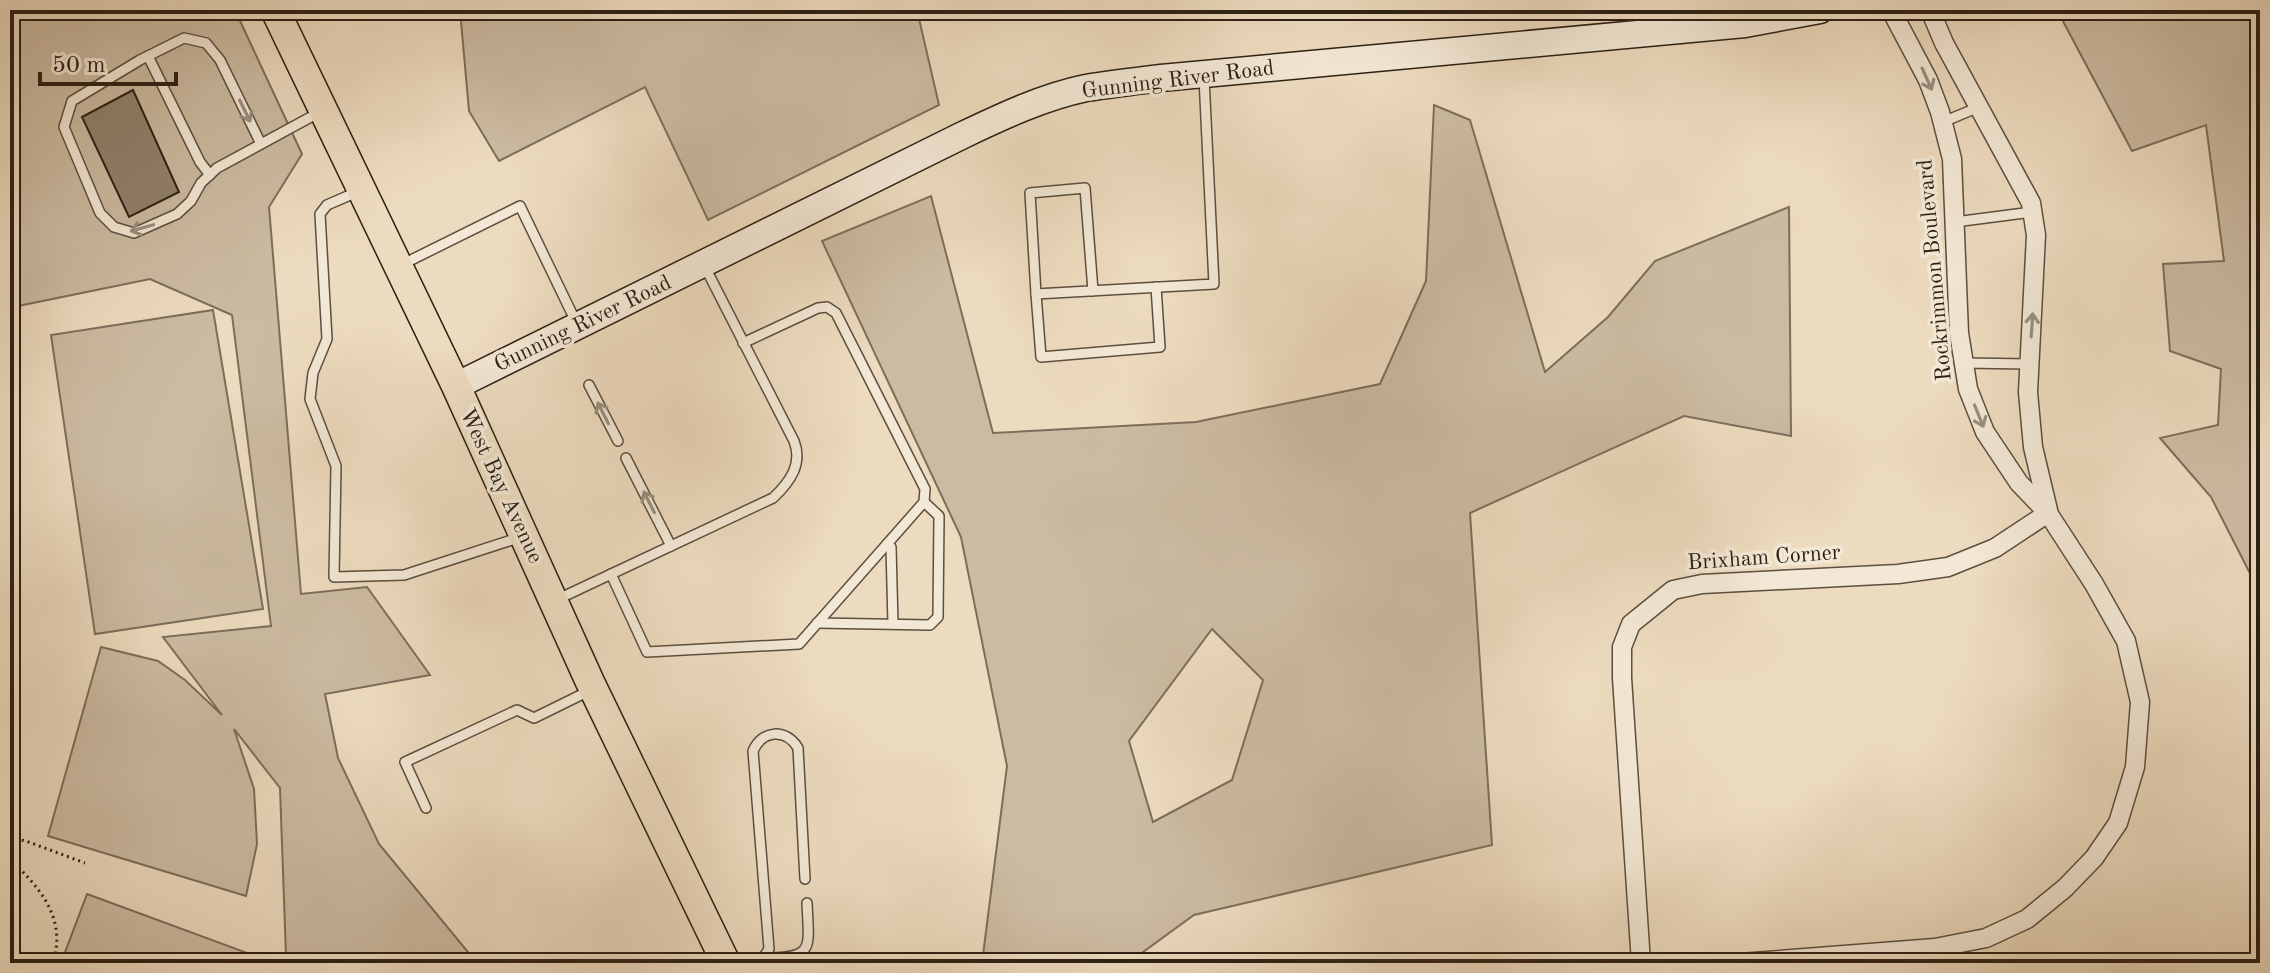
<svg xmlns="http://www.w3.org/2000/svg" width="2270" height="973" viewBox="0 0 2270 973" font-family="'Old Standard TT',serif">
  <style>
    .green { fill: #ccbba2; stroke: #7c6e5b; stroke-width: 2; fill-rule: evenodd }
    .building { fill: #90816d; stroke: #2c2014; stroke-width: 2 }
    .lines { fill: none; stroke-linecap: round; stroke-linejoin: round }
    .lane-casing { stroke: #5c4f3f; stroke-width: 12 }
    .street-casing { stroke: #5c4f3f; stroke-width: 21 }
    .secondary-casing { stroke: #2c2014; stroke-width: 29 }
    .primary-casing { stroke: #2c2014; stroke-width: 31 }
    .path { stroke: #2c2014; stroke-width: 3; stroke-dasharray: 2 4; stroke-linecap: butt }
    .lane { stroke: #f3e8d5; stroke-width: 9 }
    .street { stroke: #f3e8d5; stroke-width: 18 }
    .secondary { stroke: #f3e8d5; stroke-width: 26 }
    .primary { stroke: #eddbbf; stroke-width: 28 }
    .oneway { stroke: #998e7e }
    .labels { text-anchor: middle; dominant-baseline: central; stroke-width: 7; stroke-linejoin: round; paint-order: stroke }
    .street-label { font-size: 22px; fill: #2c2014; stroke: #f3e8d5 }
  </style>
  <rect width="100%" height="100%" fill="#eddbbf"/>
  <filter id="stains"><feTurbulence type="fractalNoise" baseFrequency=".0025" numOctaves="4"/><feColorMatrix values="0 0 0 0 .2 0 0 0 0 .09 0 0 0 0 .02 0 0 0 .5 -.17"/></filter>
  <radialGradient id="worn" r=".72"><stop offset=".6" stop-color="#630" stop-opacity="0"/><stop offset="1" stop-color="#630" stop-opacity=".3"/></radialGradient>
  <g class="green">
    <path d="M10 10H235L302 154 269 207 301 594 367 587 430 675 325 694 338 758 379 844 477 963H283L286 956 280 788 234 729 254 789 257 844 246 896 48 836 101 647 158 661 185 680 222 715 163 637 271 626 232 315 150 279 13 307 10 301Z"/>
    <path d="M460 10H917L939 105 708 220 645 87 499 161 469 111Z"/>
    <path d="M2057 10H2260V593L2211 497 2160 438 2218 425 2221 369 2170 351 2163 264 2224 261 2206 125 2132 151Z"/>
    <path d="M1434 105 1470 120 1545 372 1608 317 1655 261 1789 207 1791 436 1684 416 1470 513 1492 845 1194 915 1128 963H982L1007 766 961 537 822 241 931 196 993 433 1196 422 1380 384 1426 281ZM1212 629 1263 680 1232 780 1153 822 1129 741Z"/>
    <path d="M213 310 263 609 95 634 51 335Z"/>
    <path d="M87 894 258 957 256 963H61Z"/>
  </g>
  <path class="building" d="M133 90 179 192 129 217 82 117Z"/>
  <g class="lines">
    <defs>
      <g id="lane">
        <path d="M148 56 200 162 210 175"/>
        <path d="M1943 122 1979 107"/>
        <path d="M261 144 220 60 206 43 184 38 140 60 72 101 64 127 100 213 114 227 134 233 177 214 191 201 201 183 217 168 320 112"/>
        <path d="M357 192 327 205 320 214 327 339 313 373 310 399 336 466 334 577 404 575 521 537"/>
        <path d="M1955 222 2032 212"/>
        <path d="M401 265 520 206 576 322"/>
        <path d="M1093 291 1085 188 1030 193 1036 294 1214 284 1204 78"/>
        <path d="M1036 294 1041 357 1160 347 1156 287"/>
        <path d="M1964 363 2029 364"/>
        <path d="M589 385 618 441"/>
        <path d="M626 458 671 546"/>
        <path d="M887 544 891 547 893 624"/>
        <path d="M611 574 647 652 799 644 924 502 925 489 836 313 827 307 818 308 743 343"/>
        <path d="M556 600 773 498C790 482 803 464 794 441L705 267"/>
        <path d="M817 623 930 625 938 617 939 516 924 502"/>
        <path d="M426 808 405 762 517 710 534 718 591 690"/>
        <path d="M763 958C815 958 809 950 807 903"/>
        <path d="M753 963 763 958 769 949 753 751C762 730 786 728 798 748L805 879"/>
      </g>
      <g id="street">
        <path d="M1930 10 1944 43 2031 203 2036 235 2028 392 2033 447 2048 510"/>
        <path d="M1641 963 1622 678V647L1631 624 1673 590 1702 584 1898 574 1948 567 1995 548 2048 513"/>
        <path d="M1740 963 1935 948 1986 938 2027 919 2065 888 2094 858 2118 823 2135 767 2140 702 2126 641 2094 584 2048 513 2019 483 1985 432 1968 389 1959 333 1952 159 1940 112 1928 80 1891 10"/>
      </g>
      <path id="secondary" d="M456 386 963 135C1003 116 1043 97 1086 88 1111 84 1136 81 1161 78L1745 24 1820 10"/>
      <path id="primary" d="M275 10 456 386 590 682 726 963"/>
    </defs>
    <use href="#lane" class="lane-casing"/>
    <use href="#street" class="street-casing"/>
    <use href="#secondary" class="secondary-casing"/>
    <use href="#primary" class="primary-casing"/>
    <g class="path">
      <path d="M10 838 26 841 85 863"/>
      <path d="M10 859C40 888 67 918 53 963"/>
    </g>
    <use href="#lane" class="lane"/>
    <use href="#street" class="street"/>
    <use href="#secondary" class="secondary"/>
    <use href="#primary" class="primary"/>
  </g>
  <defs><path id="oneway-shaft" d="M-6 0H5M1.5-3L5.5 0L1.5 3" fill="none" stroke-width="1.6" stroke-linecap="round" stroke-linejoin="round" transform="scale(2)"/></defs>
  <g class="oneway">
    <use href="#oneway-shaft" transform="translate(1927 79) rotate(66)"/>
    <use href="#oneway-shaft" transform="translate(245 111) rotate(64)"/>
    <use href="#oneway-shaft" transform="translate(142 228) rotate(164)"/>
    <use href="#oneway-shaft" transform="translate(2032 325) rotate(-86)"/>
    <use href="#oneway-shaft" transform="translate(603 413) rotate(-117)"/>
    <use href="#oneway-shaft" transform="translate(1979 416) rotate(68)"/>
    <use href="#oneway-shaft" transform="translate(649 502) rotate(-117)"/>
  </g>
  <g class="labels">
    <g class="street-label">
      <text transform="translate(1178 80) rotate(-7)">Gunning River Road</text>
      <text transform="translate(1935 270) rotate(-95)">Rockrimmon Boulevard</text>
      <text transform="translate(583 324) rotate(-26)">Gunning River Road</text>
      <text transform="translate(501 486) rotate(65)">West Bay Avenue</text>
      <text transform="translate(1764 558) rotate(-4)">Brixham Corner</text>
    </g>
  </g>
  <rect width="2270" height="973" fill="none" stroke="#eddbbf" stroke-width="40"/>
  <rect x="12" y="12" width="2246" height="949" fill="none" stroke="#2c2014" stroke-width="4"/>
  <rect x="20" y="20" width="2230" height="933" fill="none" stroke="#2c2014" stroke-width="2"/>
  <path d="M40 72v12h136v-12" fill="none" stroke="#2c2014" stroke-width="4"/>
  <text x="52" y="72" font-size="24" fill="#2c2014" stroke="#f3e8d5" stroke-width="6" paint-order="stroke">50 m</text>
  <rect width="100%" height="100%" filter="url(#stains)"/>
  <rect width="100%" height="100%" fill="url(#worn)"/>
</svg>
